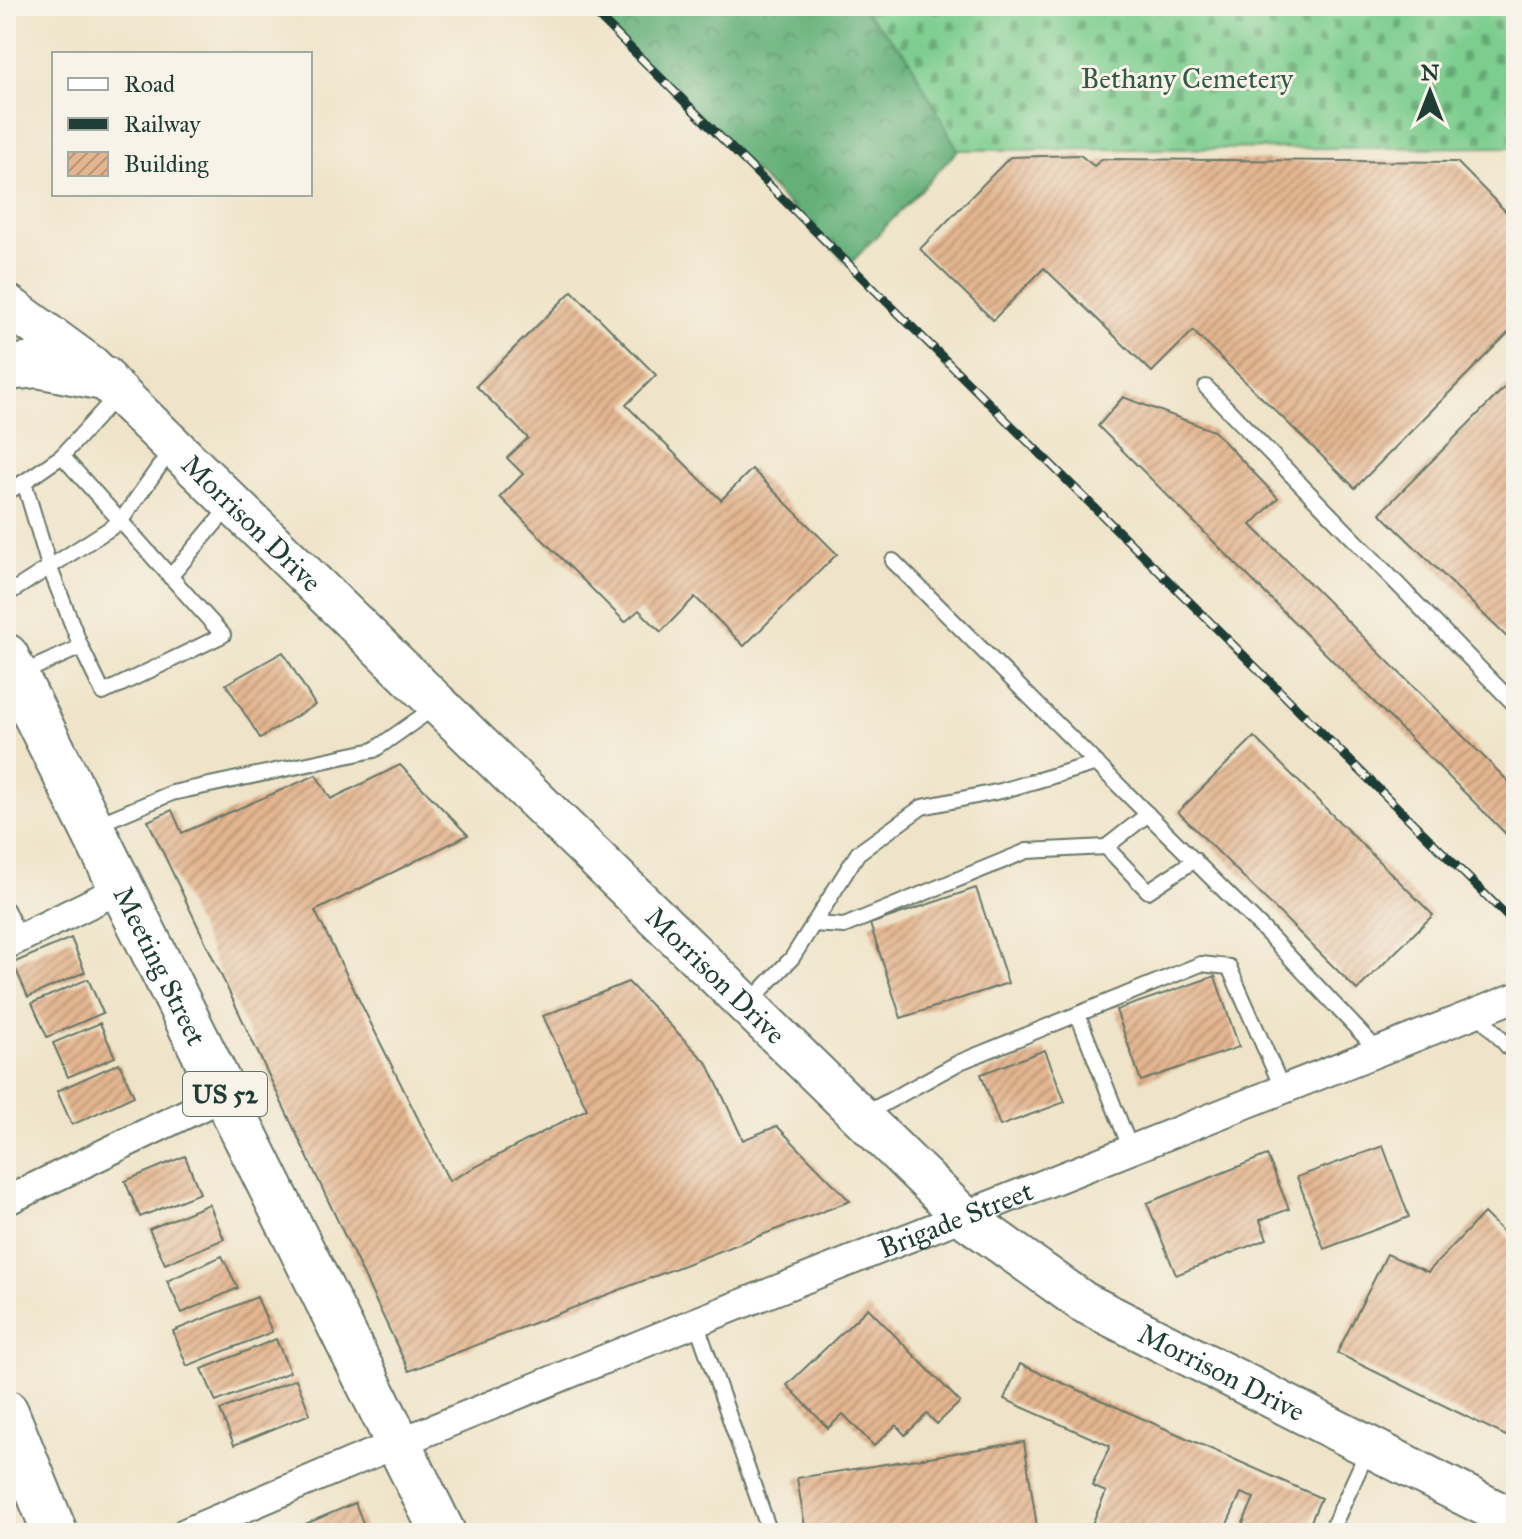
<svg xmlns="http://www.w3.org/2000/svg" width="1522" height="1539" viewBox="0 0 1522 1539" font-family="'IM FELL Great Primer',serif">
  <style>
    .forest { fill: url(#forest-crowns); stroke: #427656; stroke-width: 2 }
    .cemetery { fill: url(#cemetery-stones); stroke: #4e8561; stroke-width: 2 }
    .building { fill: url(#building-hatch) }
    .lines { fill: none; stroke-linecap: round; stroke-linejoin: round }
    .lane-casing { stroke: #687768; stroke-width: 18 }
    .street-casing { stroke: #687768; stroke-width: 32 }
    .secondary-casing { stroke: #687768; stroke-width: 44 }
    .primary-casing { stroke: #687768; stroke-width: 48 }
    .highway-casing { stroke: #687768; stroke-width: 48 }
    .lane { stroke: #fff; stroke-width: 14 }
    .street { stroke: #fff; stroke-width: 28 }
    .secondary { stroke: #fff; stroke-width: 40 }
    .primary { stroke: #fff; stroke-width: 44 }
    .highway { stroke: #fff; stroke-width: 44 }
    .rail-casing { stroke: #1f3d34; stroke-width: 9 }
    .rail { stroke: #f7f3e8; stroke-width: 6; stroke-dasharray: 18; stroke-linecap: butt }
    .labels { text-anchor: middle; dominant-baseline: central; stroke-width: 6; stroke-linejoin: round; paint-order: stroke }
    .shield { fill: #f7f3e8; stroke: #60746a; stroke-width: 2 }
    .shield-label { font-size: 26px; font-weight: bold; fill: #1f3d34 }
    .park-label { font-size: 28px; fill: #325a46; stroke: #f7f3e8 }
    .street-label { font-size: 28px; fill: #1f3d34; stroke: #f7f3e8 }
  </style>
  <defs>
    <pattern id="forest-crowns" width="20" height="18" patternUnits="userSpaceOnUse" patternTransform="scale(2)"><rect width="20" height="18" fill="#65b079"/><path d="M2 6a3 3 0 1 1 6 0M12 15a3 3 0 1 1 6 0" fill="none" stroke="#539064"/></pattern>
    <pattern id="cemetery-stones" width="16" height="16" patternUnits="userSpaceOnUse" patternTransform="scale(2)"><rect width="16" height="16" fill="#7ccd8e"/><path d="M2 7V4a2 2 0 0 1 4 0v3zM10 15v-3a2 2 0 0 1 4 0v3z" fill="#65a875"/></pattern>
    <pattern id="building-hatch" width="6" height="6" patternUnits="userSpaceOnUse" patternTransform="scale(2)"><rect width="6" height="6" fill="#e4b690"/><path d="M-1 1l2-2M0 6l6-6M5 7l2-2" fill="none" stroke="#b89576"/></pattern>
  </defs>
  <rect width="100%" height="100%" fill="#f7f3e8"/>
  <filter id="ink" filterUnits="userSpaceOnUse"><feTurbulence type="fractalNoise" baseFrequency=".0125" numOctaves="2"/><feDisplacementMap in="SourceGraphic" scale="16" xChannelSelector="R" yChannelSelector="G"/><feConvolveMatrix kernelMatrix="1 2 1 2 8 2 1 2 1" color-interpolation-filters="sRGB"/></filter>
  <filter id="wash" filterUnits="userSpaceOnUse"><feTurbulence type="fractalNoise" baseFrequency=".006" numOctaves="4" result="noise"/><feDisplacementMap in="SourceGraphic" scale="32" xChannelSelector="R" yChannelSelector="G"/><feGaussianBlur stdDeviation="1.8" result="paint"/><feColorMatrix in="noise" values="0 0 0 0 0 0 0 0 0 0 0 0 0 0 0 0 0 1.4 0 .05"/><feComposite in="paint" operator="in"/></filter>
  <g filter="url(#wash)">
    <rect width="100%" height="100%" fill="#efe4c9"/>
    <path class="forest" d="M588 6H859L906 54 958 150 849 265Z"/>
    <path class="cemetery" d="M859 6H1516V147L958 150 906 54Z"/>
    <g id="blocks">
      <g class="building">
        <path d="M1080 155 1094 166 1102 159 1457 162 1516 222V325L1355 488 1193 331 1152 372 1044 268 993 320 920 249 1010 157Z"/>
        <path d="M572 291 656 375 626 405 721 500 752 469 837 554 744 646 695 597 661 632 639 610 625 622 500 497 523 474 507 458 528 438 476 386Z"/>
        <path d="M1516 376V646L1380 513Z"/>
        <path d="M1123 397 1214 431 1278 498 1251 525 1516 789V844L1098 426Z"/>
        <path d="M283 652 315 705 260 738 226 684Z"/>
        <path d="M1254 737 1433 915 1357 990 1178 812Z"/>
        <path d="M400 765 468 835 315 911 449 1181 587 1109 543 1016 628 982 708 1064 743 1140 777 1126 850 1201 409 1371 148 821 172 810 182 833 316 775 331 799Z"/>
        <path d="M976 888 1008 983 901 1018 870 924Z"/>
        <path d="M71 938 85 972 28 997 13 963Z"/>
        <path d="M1215 976 1239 1047 1141 1081 1116 1010Z"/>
        <path d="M88 979 103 1013 47 1037 32 1003Z"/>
        <path d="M100 1023 115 1057 68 1077 53 1043Z"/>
        <path d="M1045 1050 1065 1102 1000 1126 981 1074Z"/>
        <path d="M119 1063 134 1096 72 1125 57 1091Z"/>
        <path d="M1383 1146 1409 1217 1324 1249 1297 1177Z"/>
        <path d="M1267 1155 1289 1209 1260 1220 1267 1239 1176 1275 1147 1203Z"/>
        <path d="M185 1156 200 1193 140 1217 125 1181Z"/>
        <path d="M209 1204 224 1239 165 1264 149 1229Z"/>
        <path d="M1484 1213 1516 1245V1441L1337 1353 1387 1254 1428 1272Z"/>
        <path d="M222 1256 238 1288 182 1313 167 1281Z"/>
        <path d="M257 1297 272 1332 187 1366 173 1331Z"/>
        <path d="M868 1308 960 1402 937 1424 927 1414 905 1435 896 1425 874 1446 843 1414 828 1428 787 1385Z"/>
        <path d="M276 1339 290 1372 216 1402 202 1369Z"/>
        <path d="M1020 1364 1321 1498 1306 1533 1239 1532 1254 1498 1241 1493 1223 1533H1112L1092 1524 1106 1492 1092 1486 1110 1446 1004 1399Z"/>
        <path d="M296 1379 310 1414 234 1445 220 1410Z"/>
        <path d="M1024 1442 1038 1533H806L797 1478Z"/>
        <path d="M355 1503 367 1533H284Z"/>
      </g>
    </g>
  </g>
  <g filter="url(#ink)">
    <use href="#blocks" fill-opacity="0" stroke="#687768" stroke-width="2"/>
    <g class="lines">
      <defs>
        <g id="lane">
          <path d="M1206 387 1516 706"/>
          <path d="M62 456 118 394"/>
          <path d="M6 493 24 482"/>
          <path d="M893 561 1266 932 1379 1052"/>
          <path d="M170 577 229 507"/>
          <path d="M6 595 120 522 171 450"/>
          <path d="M20 674 81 647 103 693 223 635 62 456 24 482 49 566 81 647"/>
          <path d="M1148 814 1106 847 1148 891 1195 860"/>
          <path d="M96 825 172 793 374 750 438 705"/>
          <path d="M6 909 20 938"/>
          <path d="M813 924 844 926 1027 851 1106 847"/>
          <path d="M749 1003 792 958 858 853 922 807 1001 791 1097 763"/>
          <path d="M1478 1013 1516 1056"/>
          <path d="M1078 1015 1131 1150"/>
          <path d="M865 1114 960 1062 1201 964 1229 967 1283 1090"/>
          <path d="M696 1322 770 1533"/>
          <path d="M1330 1533 1368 1450"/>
        </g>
        <g id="street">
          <path d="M6 945 122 888"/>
          <path d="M6 1201 225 1095"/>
          <path id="s1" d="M185 1533 352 1462 696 1322 1516 997"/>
        </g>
        <g id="secondary">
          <path id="s2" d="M6 304 91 366 963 1216 1083 1302 1516 1521"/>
        </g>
        <g id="primary">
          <path d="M6 368 37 365 103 378"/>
          <path id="s3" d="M6 656 443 1533"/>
        </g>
        <path id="highway" d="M6 1412 55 1533"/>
      </defs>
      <use href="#lane" class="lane-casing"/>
      <use href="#street" class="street-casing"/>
      <use href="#secondary" class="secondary-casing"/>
      <use href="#primary" class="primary-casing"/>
      <use href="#highway" class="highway-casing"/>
      <use href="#lane" class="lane"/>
      <use href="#street" class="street"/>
      <use href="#secondary" class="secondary"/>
      <use href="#primary" class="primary"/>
      <use href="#highway" class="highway"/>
      <defs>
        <path id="rail" d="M588 6 1516 925"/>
      </defs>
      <use href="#rail" class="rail-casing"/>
      <use href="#rail" class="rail"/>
    </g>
  </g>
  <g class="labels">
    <rect class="shield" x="183" y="1072" width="84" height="44" rx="6"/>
    <g class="shield-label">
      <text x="225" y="1094">US 52</text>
    </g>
    <g class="park-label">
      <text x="1187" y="78">Bethany Cemetery</text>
    </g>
    <g class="street-label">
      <text stroke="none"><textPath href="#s2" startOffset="330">Morrison Drive</textPath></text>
      <text stroke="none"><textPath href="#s3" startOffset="346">Meeting Street</textPath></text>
      <text stroke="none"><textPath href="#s2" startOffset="978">Morrison Drive</textPath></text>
      <text stroke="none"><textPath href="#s1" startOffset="832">Brigade Street</textPath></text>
      <text stroke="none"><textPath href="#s2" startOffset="1626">Morrison Drive</textPath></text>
    </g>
  </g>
  <rect width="1522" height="1539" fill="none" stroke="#f7f3e8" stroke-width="32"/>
  <rect x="52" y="52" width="260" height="144" fill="#f7f3e8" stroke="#a1aaa0" stroke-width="2"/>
  <rect x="68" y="78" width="40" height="12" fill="#ffffff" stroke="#a1aaa0" stroke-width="2"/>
  <text x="124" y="92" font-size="24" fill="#1f3d34">Road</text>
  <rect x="68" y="118" width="40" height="12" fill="#1f3d34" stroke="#a1aaa0" stroke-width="2"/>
  <text x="124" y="132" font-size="24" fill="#1f3d34">Railway</text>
  <rect x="68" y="152" width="40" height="24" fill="url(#building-hatch)" stroke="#a1aaa0" stroke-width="2"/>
  <text x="124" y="172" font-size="24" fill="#1f3d34">Building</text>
  <g transform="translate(1430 92)" stroke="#f7f3e8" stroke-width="6" paint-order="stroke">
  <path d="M0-6L14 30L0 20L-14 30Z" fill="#1f3d34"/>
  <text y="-12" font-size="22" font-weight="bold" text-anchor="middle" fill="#1f3d34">N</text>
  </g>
</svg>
